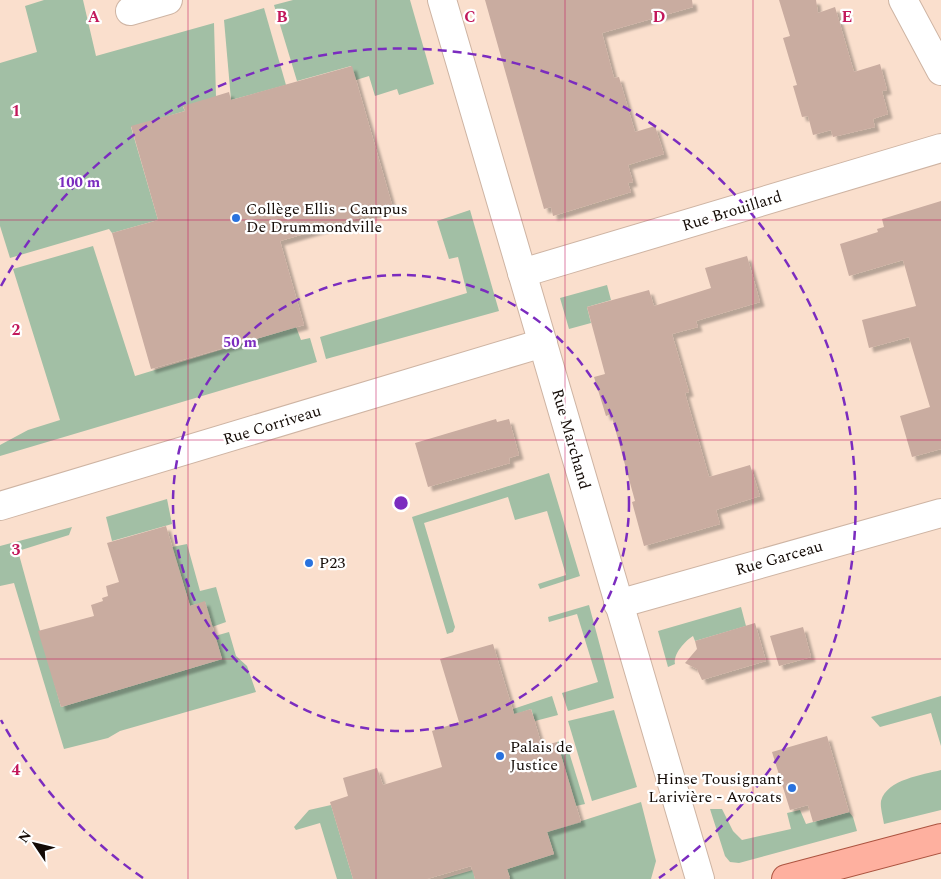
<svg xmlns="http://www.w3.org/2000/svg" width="941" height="879" viewBox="0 0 941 879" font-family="Spectral,serif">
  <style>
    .green { fill: #a2bfa5 }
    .building { fill: #c9aca0; filter: url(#shadow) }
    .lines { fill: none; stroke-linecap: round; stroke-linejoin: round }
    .minor-casing { stroke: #ceb4a3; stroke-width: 30 }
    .major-casing { stroke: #ac5440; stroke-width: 30 }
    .minor { stroke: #fff; stroke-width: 28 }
    .major { stroke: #feb09f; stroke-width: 28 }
    .grid { fill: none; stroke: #c2185b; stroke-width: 1; stroke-opacity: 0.55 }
    .ring { fill: none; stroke: #7b2cbf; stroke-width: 2.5; stroke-dasharray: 9 6 }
    .poi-dot { fill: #2972de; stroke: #fff; stroke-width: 2 }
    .labels { text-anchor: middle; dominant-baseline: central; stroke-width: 4.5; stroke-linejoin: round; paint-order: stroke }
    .poi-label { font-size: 16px; fill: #140b06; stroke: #fff; text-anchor: start }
    .street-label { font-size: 16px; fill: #140b06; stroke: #fff }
    .grid-label { font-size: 16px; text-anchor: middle; font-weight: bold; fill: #c2185b; stroke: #fff; stroke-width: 4.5; stroke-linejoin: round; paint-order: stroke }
    .centre { fill: #7b2cbf; stroke: #fff; stroke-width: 2.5 }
    .ring-label { font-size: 15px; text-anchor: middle; font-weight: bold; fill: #7b2cbf; stroke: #fff; stroke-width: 4.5; stroke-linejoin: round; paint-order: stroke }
  </style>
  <defs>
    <filter id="shadow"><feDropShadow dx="4.5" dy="4.5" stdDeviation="1" flood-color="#0004"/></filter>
  </defs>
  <rect width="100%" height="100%" fill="#fadfcd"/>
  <g class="green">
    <path d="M44 0H83L96 56 214 23 216 97 183 107 185 111 131 127 158 220 112 233 109 229 10 258 0 226V63L37 52 25 6Z"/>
    <path d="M293 0H410L434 84 399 95 397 89 375 96 369 76 356 80 351 66 297 81 274 5Z"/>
    <path d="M264 8 286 85 231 100 224 20Z"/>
    <path d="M470 210 499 311 326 359 320 337 467 293 458 257 449 259 437 221Z"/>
    <path d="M93 246 135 376 296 327 301 340 310 338 317 362 0 456V445L28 430 60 420 13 269Z"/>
    <path d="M607 285 611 300 587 307 591 323 569 329 560 298Z"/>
    <path d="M549 473 580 576 540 589 538 584 566 575 547 511 515 520 508 497 424 523 455 627 453 632 447 634 412 517Z"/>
    <path d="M167 499 172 524 112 541 106 517Z"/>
    <path d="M72 527 69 535 18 551 61 707 222 659 215 636 229 632 236 656 247 666 256 692 120 731 108 738 64 749 14 583 0 586V546Z"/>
    <path d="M187 544 200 591 216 587 226 622 212 627 205 602 190 606 172 547Z"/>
    <path d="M589 605 614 698 568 711 562 693 598 682 577 614 549 622 548 617Z"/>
    <path d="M741 607 746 626 695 641 693 636C685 641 673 654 675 664L668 667 658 631Z"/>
    <path d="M552 696 558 715 535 721 531 709 514 715 513 709Z"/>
    <path d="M941 696V746L931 713 880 727 871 717Z"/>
    <path d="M614 710 637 787 592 801 568 721Z"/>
    <path d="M565 739 585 804 576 806 557 742Z"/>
    <path d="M941 770V810L884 824C883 817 880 807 881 801 887 779 923 775 941 770Z"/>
    <path d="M641 802 656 861 651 879H506L510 877 507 869 554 854 547 832Z"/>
    <path d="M331 805 353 879H337L320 823 296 830 294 827 309 810Z"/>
    <path d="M710 809H722L733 831 742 840 791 829 787 813 800 810 806 824 849 812 853 817 857 831 739 863 730 862 725 856Z"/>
    <path d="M473 870 475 879H442Z"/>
  </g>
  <g class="building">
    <path d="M485 0H692L693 7 602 33 614 78 619 77 635 132 655 126 664 154 628 165 633 182 628 183 631 192 553 216 551 207 544 209Z"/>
    <path d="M779 0H816L818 13 835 7 854 72 880 64 887 90 882 91 888 114 873 119 875 127 833 137 831 130 813 135 808 116 802 117 793 86 797 85 783 38 790 36Z"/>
    <path d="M352 66 393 208 280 241 304 325 151 369 112 233 158 220 131 126 185 111 183 106 229 92 231 100Z"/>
    <path d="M941 201V449L912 457 900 416 930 407 909 337 869 348 862 320 916 306 903 260 849 276 840 244 878 232 877 229 884 227 882 219Z"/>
    <path d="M747 256 760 302 696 321 698 327 672 334 689 392 685 393 709 477 750 465 760 496 716 510 720 524 644 546 632 502 635 501 611 414 606 416 594 377 605 374 587 307 649 290 654 306 711 288 705 268Z"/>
    <path d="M496 419 497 422 509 419 519 455 509 458 510 463 428 487 415 443Z"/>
    <path d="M166 526 190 606 205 601 222 659 61 707 38 631 94 616 91 605 103 601 102 598 108 596 106 586 119 582 107 543Z"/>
    <path d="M755 623 766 661 702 680 697 669 685 663 697 649 695 641Z"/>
    <path d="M803 627 811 657 779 666 770 636Z"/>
    <path d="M493 644 514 714 531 709 542 746 557 742 581 822 547 832 554 854 507 869 510 879H475L471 866 427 879H353L330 802 348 796 343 778 377 768 383 785 442 767 432 731 459 722 440 659Z"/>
    <path d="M827 736 849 812 813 822 808 805 790 810 772 752Z"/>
  </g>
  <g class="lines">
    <defs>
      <g id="minor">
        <path d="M442 0 700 879"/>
        <path d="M903 0 941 71"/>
        <path d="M130 11 168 0"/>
        <path d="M522 273 941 148"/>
        <path d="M0 506 543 343"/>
        <path d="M618 604 941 513"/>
      </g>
      <path id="major" d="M786 879 941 838"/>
    </defs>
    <use href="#minor" class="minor-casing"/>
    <use href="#major" class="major-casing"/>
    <use href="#minor" class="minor"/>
    <use href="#major" class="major"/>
  </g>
  <path class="grid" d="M188 0V879M376 0V879M565 0V879M753 0V879M0 220H941M0 440H941M0 659H941"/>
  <g class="ring">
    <circle cx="401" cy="503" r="228"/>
    <path d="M143 878A455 455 0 0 1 1 720M1 286A455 455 0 1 1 659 878"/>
  </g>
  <g class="poi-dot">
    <circle cx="236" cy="218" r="5"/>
    <circle cx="309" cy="563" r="5"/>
    <circle cx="500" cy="756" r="5"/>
    <circle cx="792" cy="788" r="5"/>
  </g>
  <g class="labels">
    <g class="poi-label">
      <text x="246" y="209">Collège Ellis - Campus<tspan x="246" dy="18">De Drummondville</tspan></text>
      <text x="319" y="563">P23</text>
      <text x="510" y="747">Palais de<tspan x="510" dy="18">Justice</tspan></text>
      <text x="782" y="779" text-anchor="end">Hinse Tousignant<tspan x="782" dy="18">Larivière - Avocats</tspan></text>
    </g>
    <g class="street-label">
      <text transform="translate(732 211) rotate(-17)">Rue Brouillard</text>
      <text transform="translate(272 425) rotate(-17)">Rue Corriveau</text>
      <text transform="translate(571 439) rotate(74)">Rue Marchand</text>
      <text transform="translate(779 558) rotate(-16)">Rue Garceau</text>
    </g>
  </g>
  <g class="grid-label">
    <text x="94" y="22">A</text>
    <text x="282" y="22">B</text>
    <text x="470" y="22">C</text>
    <text x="659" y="22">D</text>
    <text x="847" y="22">E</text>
    <text x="16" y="116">1</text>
    <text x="16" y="335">2</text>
    <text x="16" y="555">3</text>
    <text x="16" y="775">4</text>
  </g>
  <circle cx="401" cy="503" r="8" class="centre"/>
  <g class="ring-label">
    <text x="79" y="187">100 m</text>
    <text x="240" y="347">50 m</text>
  </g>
  <g transform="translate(35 844) rotate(305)" stroke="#ffffff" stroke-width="4" paint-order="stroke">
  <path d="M0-4L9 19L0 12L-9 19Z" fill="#140b06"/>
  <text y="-8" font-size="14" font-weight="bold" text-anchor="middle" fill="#140b06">N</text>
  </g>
</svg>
